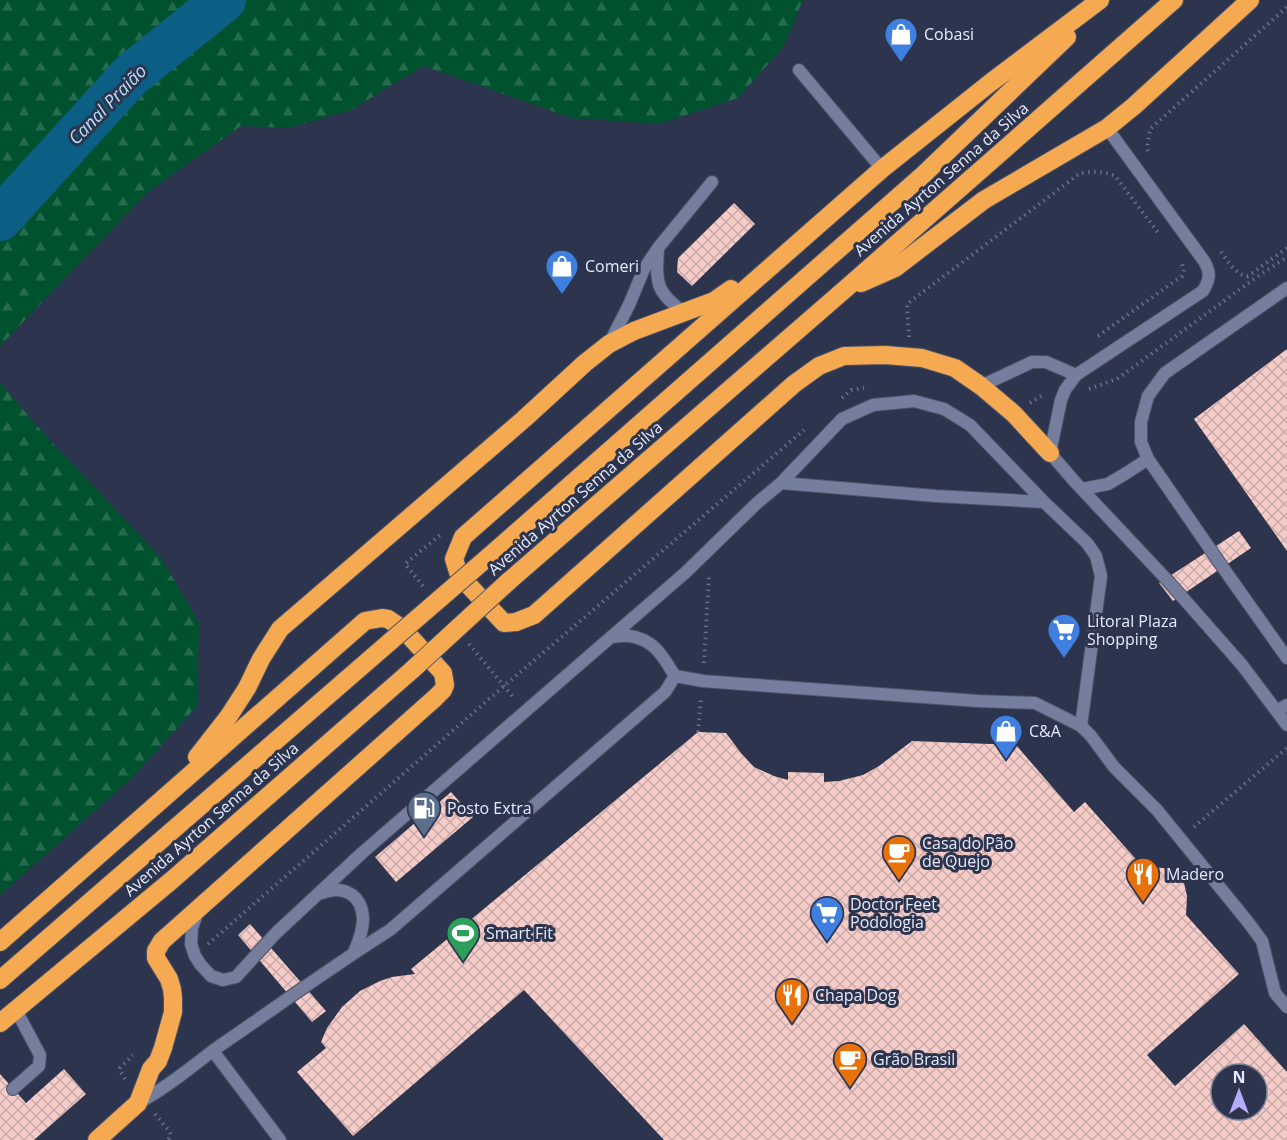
<svg xmlns="http://www.w3.org/2000/svg" width="1287" height="1140" viewBox="0 0 1287 1140" font-family="'Open Sans',sans-serif">
  <style>
    .forest { fill: url(#forest-firs) }
    .lines { fill: none; stroke-linecap: round; stroke-linejoin: round }
    .river { stroke: #0b5f85; stroke-width: 44 }
    .building { fill: url(#building-cross-hatch); fill-rule: evenodd }
    .lane-casing { stroke: #4b5167; stroke-width: 14 }
    .highway-casing { stroke: #4b5167; stroke-width: 20 }
    .path { stroke: #686f86; stroke-width: 4; stroke-dasharray: 1.5 4.5; stroke-linecap: butt }
    .lane { stroke: #757e9d; stroke-width: 12 }
    .highway { stroke: #f5a950; stroke-width: 18 }
    .highway-bridge-casing { stroke: #4b5167; stroke-width: 20; stroke-linecap: butt }
    .highway-bridge { stroke: #f5a950; stroke-width: 18 }
    .labels { text-anchor: middle; dominant-baseline: central; stroke-width: 6; stroke-linejoin: round; paint-order: stroke }
    .poi-label { font-size: 16px; fill: #e5ebfc; stroke: #2d344e; text-anchor: start }
    .street-label { font-size: 16px; fill: #e5ebfc; stroke: #2d344e }
    .water-label { font-size: 18px; font-style: italic; fill: #b3dffa; stroke: #2d344e }
  </style>
  <defs>
    <pattern id="forest-firs" width="22" height="20" patternUnits="userSpaceOnUse" patternTransform="scale(1.5)"><rect width="22" height="20" fill="#00522f"/><path d="M5 1l3.5 6h-7zM16 11l3.5 6h-7z" fill="#256b4e"/></pattern>
    <pattern id="building-cross-hatch" width="8" height="8" patternUnits="userSpaceOnUse" patternTransform="scale(1.5)"><rect width="8" height="8" fill="#f5ccc7"/><path d="M0 0l8 8M0 8l8-8" fill="none" stroke="#c9aaa8"/></pattern>
  </defs>
  <rect width="100%" height="100%" fill="#2d344e"/>
  <g class="forest">
    <path d="M0 0H803L784 46 738 98 659 124 572 118 423 66 351 110 288 128 241 126 148 192 0 346Z"/>
    <path d="M0 383 46 436 162 559 199 623 197 706 132 778 0 895Z"/>
  </g>
  <g class="lines">
    <path class="river" d="M0 219 131 75 224 0"/>
  </g>
  <g class="building">
    <path d="M734 203 755 224 692 286 677 272 678 258Z"/>
    <path d="M1287 349V551L1194 419Z"/>
    <path d="M1239 531 1251 548 1173 601 1159 583Z"/>
    <path d="M698 732 726 733 741 753 754 767 774 776 788 780V772L824 773V782L839 781 863 775 879 766 912 741 1016 745 1074 812 1085 802 1142 866 1163 868 1171 871 1179 877 1184 883 1187 896 1186 915 1239 974 1147 1055 1175 1086 1244 1024 1287 1072V1140H664L524 990 353 1136 297 1072 326 1048 321 1042 327 1028 342 1007 360 991 380 981 392 977 415 974 411 969ZM1221 1074H1257V1110H1221Z"/>
    <path d="M451 792 473 817 396 882 375 857Z"/>
    <path d="M250 924 326 1011 312 1022 238 935Z"/>
    <path d="M64 1069 86 1094 34 1140H0V1074L26 1103Z"/>
  </g>
  <g class="lines">
    <defs>
      <g id="lane">
        <path d="M799 70 882 169"/>
        <path d="M1107 128 1204 261C1211 273 1210 279 1203 291L1076 375 1065 390 1061 400 1050 453 1075 482 1169 582 1242 665 1287 725"/>
        <path d="M658 249C656 283 655 292 685 313"/>
        <path d="M1287 288 1165 373 1148 396 1141 422V442L1148 459 1226 572 1287 658"/>
        <path d="M609 344 629 305 644 269 658 248 712 182"/>
        <path d="M981 386 1032 362H1046L1076 375"/>
        <path d="M781 483 936 496 1044 502"/>
        <path d="M1082 489 1108 484 1128 472 1148 459"/>
        <path d="M611 637 685 573 757 503 781 483 842 419 873 405 914 401 944 409 970 425 1044 502 1087 543 1096 556 1101 576 1081 726"/>
        <path d="M675 676 703 681 742 684 978 701 1035 703 1081 726 1091 736 1114 767 1157 810 1248 922 1262 941 1275 993 1287 1007"/>
        <path d="M1277 711 1287 705"/>
        <path d="M322 893C343 885 362 894 363 919 363 931 359 941 354 952"/>
        <path d="M213 1051 280 1140"/>
        <path d="M13 1089 39 1066 40 1055 16 1010"/>
        <path d="M138 1103C167 1088 192 1066 218 1047 275 1008 331 967 390 930L665 692 675 676C663 657 655 640 630 636 624 635 617 637 611 637L362 853 276 933 236 977 223 980 211 976 200 964 195 956 191 944 192 928 198 911"/>
      </g>
      <g id="highway">
        <path d="M861 283 895 268 984 200 1107 128 1134 106 1250 0"/>
        <path d="M1050 453 1014 414 981 386 955 368 922 358 885 355 844 356 819 366 794 384 534 615 516 622 504 623 459 575 454 559 463 537 882 169 990 83 1100 0"/>
        <path d="M494 552 923 175 1067 37"/>
        <path d="M509 581 843 291 1174 0"/>
        <path d="M197 757 229 716 247 688 261 659 280 629 524 419 585 363 609 344 634 331 714 301 731 289"/>
        <path d="M0 942 365 621 382 618 388 619 403 629 443 673 445 685 443 690 435 698 162 941 156 951V958L169 979 172 989 173 998V1012L163 1048 158 1061 151 1069 138 1103 97 1140"/>
        <path d="M0 980 392 640"/>
        <path d="M0 1023 172 880 412 670"/>
      </g>
    </defs>
    <use href="#lane" class="lane-casing"/>
    <use href="#highway" class="highway-casing"/>
    <g class="path">
      <path d="M1148 151 1147 148 1150 129 1287 7"/>
      <path d="M1221 252C1228 261 1236 276 1248 276L1287 248"/>
      <path d="M1098 336 1182 276 1184 270 1182 264"/>
      <path d="M909 337 907 304 1079 174C1089 171 1107 171 1116 177L1159 234"/>
      <path d="M1089 389 1117 379 1254 279 1287 257"/>
      <path d="M842 398 851 390 864 388"/>
      <path d="M1030 403 1044 394"/>
      <path d="M423 586 405 564 441 534"/>
      <path d="M469 644 514 698"/>
      <path d="M704 663 709 575"/>
      <path d="M698 732 701 698"/>
      <path d="M1194 827 1287 748"/>
      <path d="M208 944 504 686 804 430"/>
      <path d="M125 1079 120 1071V1068L133 1055"/>
      <path d="M155 1114 170 1132 171 1135 168 1140"/>
    </g>
    <use href="#lane" class="lane"/>
    <use href="#highway" class="highway"/>
    <defs>
      <g id="highway-bridge">
        <path d="M392 640 494 552"/>
        <path d="M412 670 509 581"/>
      </g>
    </defs>
    <use href="#highway-bridge" class="highway-bridge-casing"/>
    <use href="#highway-bridge" class="highway-bridge"/>
  </g>
  <defs>
    <symbol id="shop-pin" viewBox="-11 -11 22 30"><path d="M0 17L-7.5 6A9.5 9.5 0 1 1 7.5 6Z" fill="#3f7fe0" stroke="#2d344e"/><path d="M-5-2.5h2.3a2.7 3.5 0 0 1 5.4 0H5L5.5 6h-11ZM-1.5-2.5h3a1.5 2.3 0 0 0-3 0Z" fill="#fff"/></symbol>
    <symbol id="supermarket-pin" viewBox="-11 -11 22 30"><path d="M0 17L-7.5 6A9.5 9.5 0 1 1 7.5 6Z" fill="#3f7fe0" stroke="#2d344e"/><path d="M-6-5.5h2.5l.6 2H6L4.5 2H-2.5L-4.4-4H-6ZM-1.5 3.2a1.3 1.3 0 1 0 .1 0ZM3 3.2a1.3 1.3 0 1 0 .1 0Z" fill="#fff"/></symbol>
    <symbol id="fuel-pin" viewBox="-11 -11 22 30"><path d="M0 17L-7.5 6A9.5 9.5 0 1 1 7.5 6Z" fill="#5c6f8a" stroke="#2d344e"/><path d="M-5.5-6h7V0h2V4h1.3V-2.5L3-4.5l.8-.8L6-3V5H2.5V1h-1V6h-7ZM-4.2-4.7v3.2H.2V-4.7Z" fill="#fff"/></symbol>
    <symbol id="cafe-pin" viewBox="-11 -11 22 30"><path d="M0 17L-7.5 6A9.5 9.5 0 1 1 7.5 6Z" fill="#e8710a" stroke="#2d344e"/><path d="M-5.5-4.5H6V0H3Q3 3.5 0 3.5H-2.5Q-5.5 3.5-5.5 0ZM3-3.2v2h1.7v-2ZM-6 4.5H4V6H-6Z" fill="#fff"/></symbol>
    <symbol id="restaurant-pin" viewBox="-11 -11 22 30"><path d="M0 17L-7.5 6A9.5 9.5 0 1 1 7.5 6Z" fill="#e8710a" stroke="#2d344e"/><path d="M-5-6h1v4h1v-4h1v4h1v-4h1v5L-1.5 .5V6h-2V.5L-5-1ZM5-6V6H3V1.5H1.5Q1.5-4 5-6Z" fill="#fff"/></symbol>
    <symbol id="stadium-pin" viewBox="-11 -11 22 30"><path d="M0 17L-7.5 6A9.5 9.5 0 1 1 7.5 6Z" fill="#2e9e5b" stroke="#2d344e"/><path d="M0-5a6.5 5 0 1 0 0 10a6.5 5 0 1 0 0-10ZM-3.5-1.8h7v3.6h-7Z" fill="#fff"/></symbol>
  </defs>
  <g fill-rule="evenodd">
    <use href="#shop-pin" x="882" y="15" width="38" height="52"/>
    <use href="#shop-pin" x="543" y="247" width="38" height="52"/>
    <use href="#supermarket-pin" x="1045" y="611" width="38" height="52"/>
    <use href="#shop-pin" x="987" y="712" width="38" height="52"/>
    <use href="#fuel-pin" x="405" y="789" width="38" height="52"/>
    <use href="#cafe-pin" x="880" y="833" width="38" height="52"/>
    <use href="#restaurant-pin" x="1124" y="855" width="38" height="52"/>
    <use href="#supermarket-pin" x="808" y="894" width="38" height="52"/>
    <use href="#stadium-pin" x="444" y="914" width="38" height="52"/>
    <use href="#restaurant-pin" x="773" y="976" width="38" height="52"/>
    <use href="#cafe-pin" x="831" y="1040" width="38" height="52"/>
  </g>
  <g class="labels">
    <g class="poi-label">
      <text x="924" y="34">Cobasi</text>
      <text x="585" y="266">Comeri</text>
      <text x="1087" y="621">Litoral Plaza<tspan x="1087" dy="18">Shopping</tspan></text>
      <text x="1029" y="731">C&amp;A</text>
      <text x="447" y="808">Posto Extra</text>
      <text x="922" y="843">Casa do Pão<tspan x="922" dy="18">de Quejo</tspan></text>
      <text x="1166" y="874">Madero</text>
      <text x="850" y="904">Doctor Feet<tspan x="850" dy="18">Podologia</tspan></text>
      <text x="486" y="933">Smart Fit</text>
      <text x="815" y="995">Chapa Dog</text>
      <text x="873" y="1059">Grão Brasil</text>
    </g>
    <g class="street-label">
      <text transform="translate(941 179) rotate(-41)">Avenida Ayrton Senna da Silva</text>
      <text transform="translate(575 498) rotate(-41)">Avenida Ayrton Senna da Silva</text>
      <text transform="translate(211 819) rotate(-41)">Avenida Ayrton Senna da Silva</text>
    </g>
    <g class="water-label">
      <text transform="translate(107 104) rotate(-46)">Canal Praião</text>
    </g>
  </g>
  <g transform="translate(1239 1092)"><circle r="28" fill="#2d344e" stroke="#777d94" stroke-width="1.5"/>
  <path d="M0-4.5L10 22L0 15L-10 22Z" fill="#b4acf9"/>
  <text y="-9" font-size="16" font-weight="bold" text-anchor="middle" fill="#e5ebfc">N</text>
  </g>
</svg>
